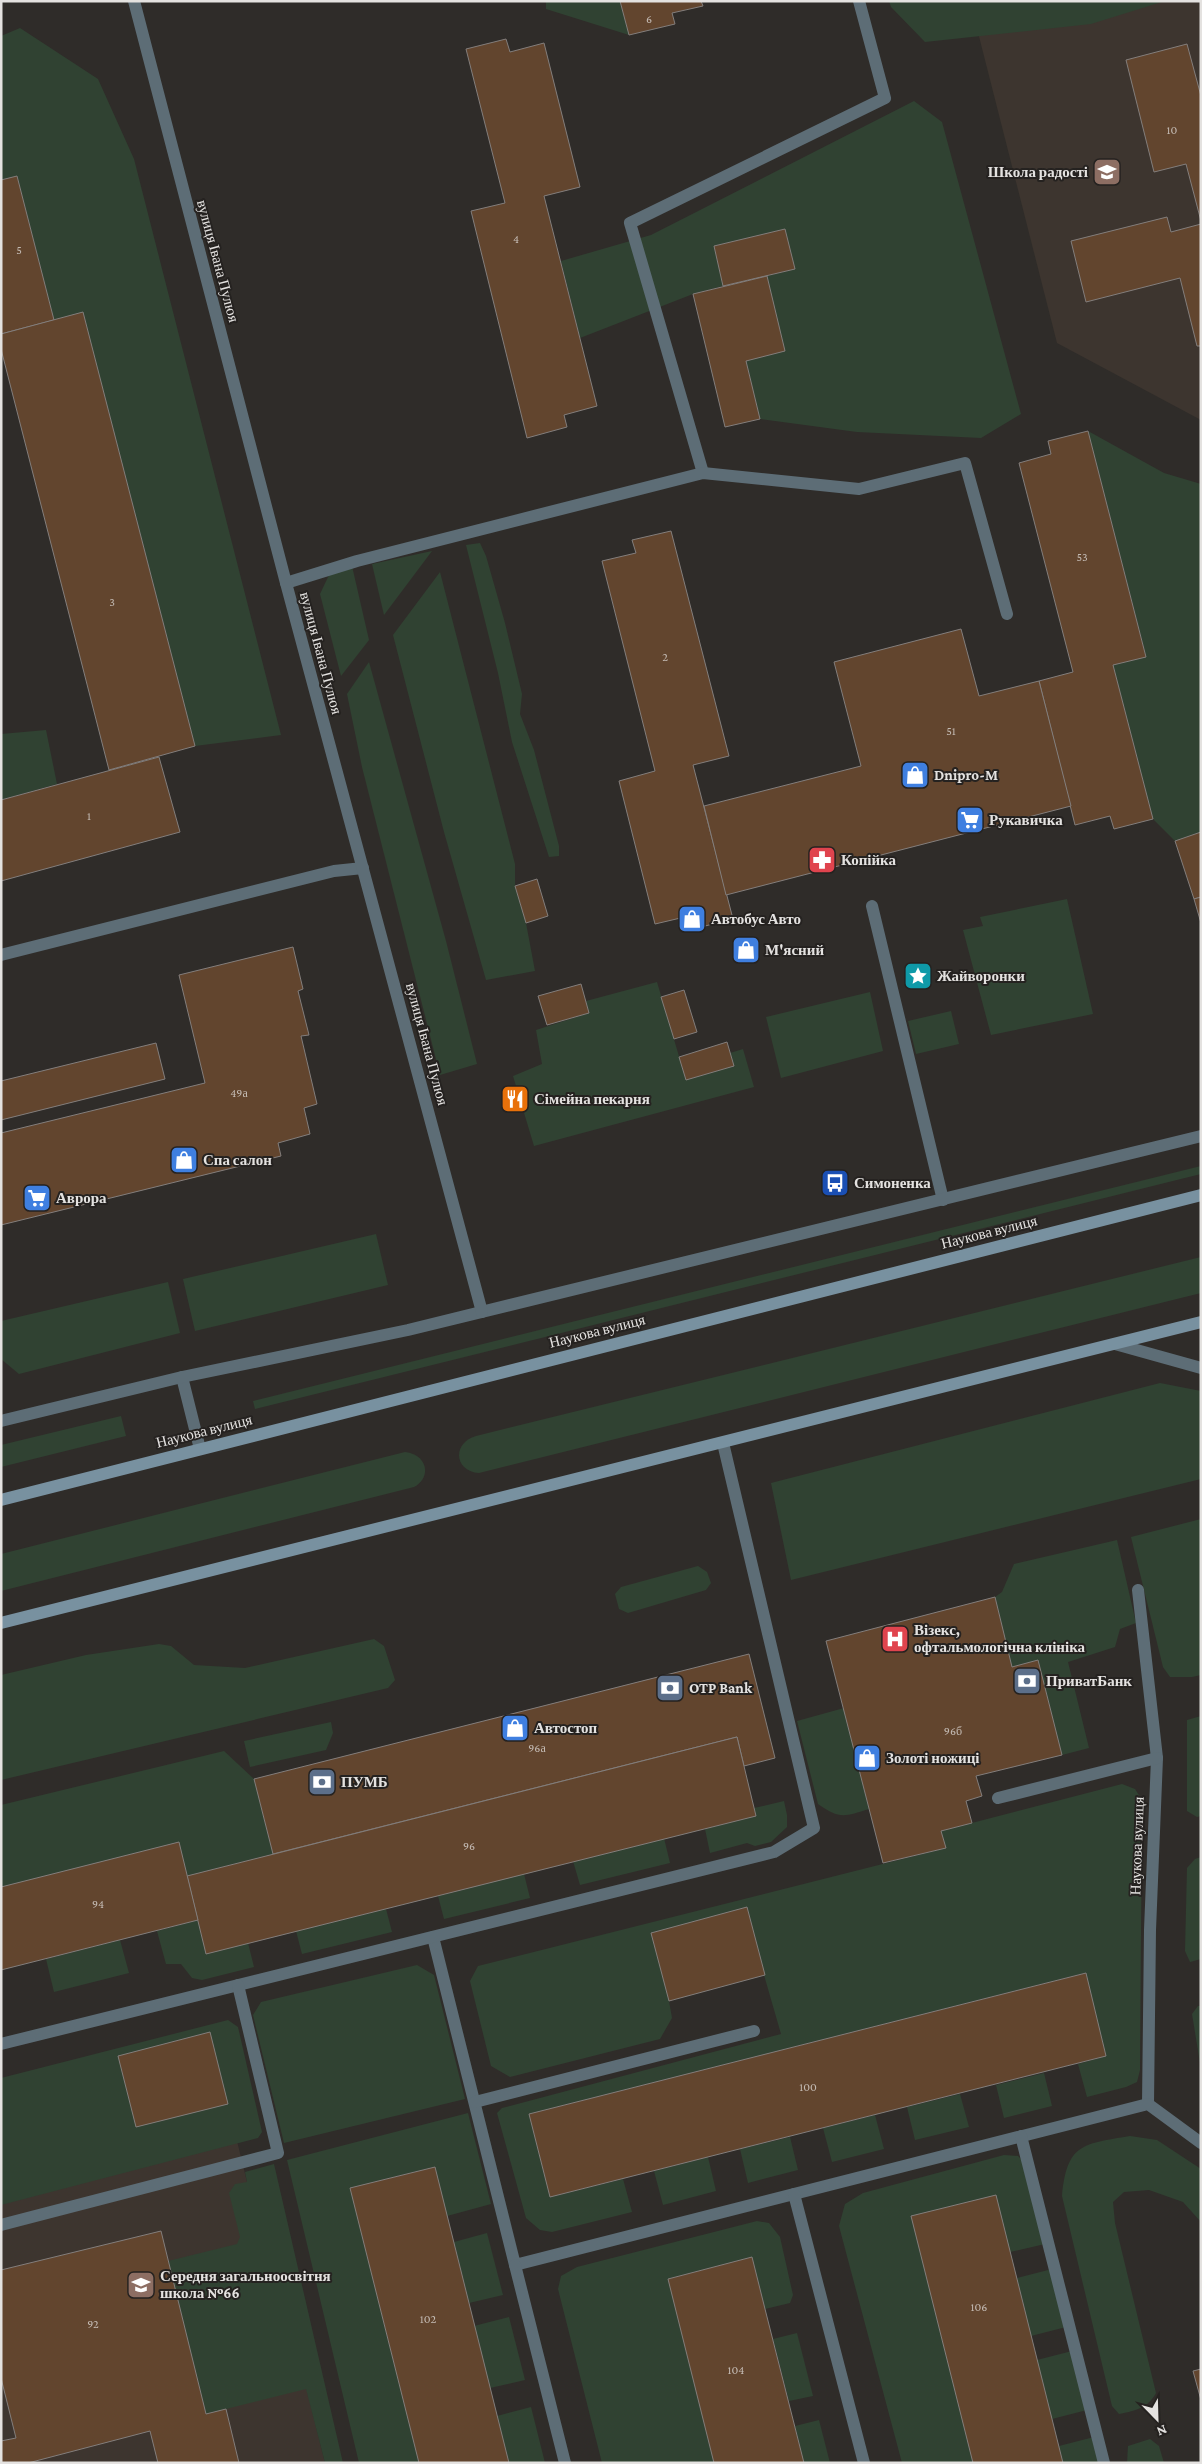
<svg xmlns="http://www.w3.org/2000/svg" width="1202" height="2464" viewBox="0 0 1202 2464" font-family="'Crimson Pro',serif">
  <style>
    .built { fill: #3d352f }
    .green { fill: #304232 }
    .building { fill: #62452e; stroke: #837e7c }
    .lines { fill: none; stroke-linecap: round; stroke-linejoin: round }
    .service { stroke: #5d6d76; stroke-width: 12 }
    .minor { stroke: #5d6d76; stroke-width: 12 }
    .tertiary { stroke: #5d6d76; stroke-width: 12 }
    .secondary { stroke: #7891a0; stroke-width: 12 }
    .labels { text-anchor: middle; dominant-baseline: central; stroke-width: 4; stroke-linejoin: round; paint-order: stroke }
    .number-label { font-size: 12px; fill: #c4bbb4 }
    .poi-label { font-size: 15px; font-weight: bold; fill: #e4e2e0; stroke: #252220; text-anchor: start }
    .street-label { font-size: 15px; fill: #e4e2e0; stroke: #252220 }
  </style>
  <rect width="100%" height="100%" fill="#2f2c29"/>
  <g class="built">
    <path d="M970 1H1201V420L1057 343Z"/>
    <path d="M228 2104 247 2182 255 2180 325 2463H1V2161Z"/>
  </g>
  <g class="green">
    <path d="M546 1H620L629 35 546 9Z"/>
    <path d="M889 1H1165L1091 24 925 42 891 7Z"/>
    <path d="M20 28 98 79 134 159 281 735 195 746 83 313 54 320 17 176 1 180V36Z"/>
    <path d="M914 101 942 122 1021 414 981 438 857 432 760 419 746 361 784 351 767 276 795 269 785 229 714 246 723 286 693 294 580 338 561 261 651 235Z"/>
    <path d="M1088 431 1164 473 1201 484V832L1175 841 1153 819 1113 665 1146 656Z"/>
    <path d="M480 543 486 556 505 623 522 694 520 714 534 750 559 846V856L549 857 512 742 498 673 466 545Z"/>
    <path d="M432 551 384 615 372 564Z"/>
    <path d="M352 566 369 640 341 676 320 594 329 575Z"/>
    <path d="M440 572 515 864V886L526 923 535 971 486 980 444 832 393 635Z"/>
    <path d="M369 662 446 941 477 1064 440 1075 362 767 347 694Z"/>
    <path d="M46 730 57 784 1 800V734Z"/>
    <path d="M1067 899 1093 1014 991 1035 963 930 983 926 980 917Z"/>
    <path d="M657 982 686 1080 733 1066 730 1053 743 1049 754 1087 534 1146 513 1076 542 1064 536 1030 589 1013 586 1001Z"/>
    <path d="M870 992 883 1051 781 1078 766 1017Z"/>
    <path d="M951 1011 959 1044 916 1054 908 1021Z"/>
    <path d="M1201 1166V1174L255 1409 253 1401Z"/>
    <path d="M376 1234 388 1285 195 1331 183 1279Z"/>
    <path d="M1201 1257V1293L479 1473C454 1471 452 1443 476 1436Z"/>
    <path d="M168 1282 180 1333 19 1374 1 1359V1321Z"/>
    <path d="M1160 1383 1201 1391V1479L791 1580 771 1483Z"/>
    <path d="M121 1416 126 1436 1 1467V1445Z"/>
    <path d="M405 1452C426 1454 433 1476 414 1487L1 1591V1554Z"/>
    <path d="M1201 1519V1675L1192 1677H1170L1163 1667 1131 1537Z"/>
    <path d="M1117 1540 1136 1623 1120 1629 1115 1647 1068 1662 1089 1748 1062 1755 1038 1661 1012 1667 995 1597 1002 1592 1014 1564Z"/>
    <path d="M698 1566 707 1572 711 1583 706 1590 628 1613 619 1609 615 1594 621 1587Z"/>
    <path d="M374 1639 384 1646 395 1680 388 1688 1 1780V1675L86 1655 159 1644 171 1646 194 1665 245 1668Z"/>
    <path d="M844 1708 869 1809C844 1817 839 1819 818 1804L797 1721Z"/>
    <path d="M1201 1716V1816L1197 1817 1187 1811V1720Z"/>
    <path d="M331 1722 333 1733 326 1750 250 1767 244 1741Z"/>
    <path d="M224 1751 254 1779 273 1854 187 1876 1 1887V1805Z"/>
    <path d="M1122 1784 1135 1789 1142 1800 1140 2070 1137 2082 1126 2087 1087 2097 1078 2064 1106 2056 1085 1973 529 2114 550 2197 623 2179 632 2212 552 2232 540 2230 526 2218 497 2113 502 2108 781 2034 764 1975 669 2001 672 2018 660 2039 510 2077 491 2066 470 1981 478 1966 946 1848 941 1831Z"/>
    <path d="M784 1801 787 1815V1827L771 1842 755 1846 747 1843 710 1853 705 1829 756 1816 754 1808Z"/>
    <path d="M664 1838 670 1863 580 1885 573 1861Z"/>
    <path d="M1201 1857V1959L1190 1962 1185 1951 1187 1868 1195 1859Z"/>
    <path d="M524 1874 530 1898 444 1919 438 1896Z"/>
    <path d="M386 1909 392 1932 302 1954 296 1931Z"/>
    <path d="M198 1920 248 1943 254 1967 202 1980 192 1978 181 1964H166L157 1931Z"/>
    <path d="M120 1940 129 1973 54 1992 46 1959Z"/>
    <path d="M417 1965 434 1975 465 2099 284 2143 253 2015 261 2002Z"/>
    <path d="M1198 2006H1201V2069L1192 2014Z"/>
    <path d="M228 2020 238 2027 262 2132 258 2138 1 2205V2078Z"/>
    <path d="M1044 2073 1052 2106 1004 2118 996 2085Z"/>
    <path d="M960 2094 969 2127 915 2140 907 2107Z"/>
    <path d="M468 2113 491 2204 447 2216 434 2167 350 2188 419 2463H359L287 2160Z"/>
    <path d="M875 2115 884 2149 832 2162 823 2128Z"/>
    <path d="M1130 2136 1157 2140 1201 2169V2222L1183 2202 1149 2190 1124 2192 1113 2202 1115 2223 1156 2393C1148 2408 1135 2411 1119 2414L1112 2406 1062 2196C1067 2144 1082 2144 1130 2136Z"/>
    <path d="M790 2137 798 2170 748 2183 740 2149Z"/>
    <path d="M1004 2155 1018 2156 1025 2163 1045 2244 1010 2252 973 2463H902L839 2226 845 2204 863 2193Z"/>
    <path d="M708 2157 716 2191 663 2205 654 2171Z"/>
    <path d="M274 2164 343 2463H325L306 2389 206 2414 168 2261 237 2244 240 2237 229 2193 235 2184 247 2182 245 2172Z"/>
    <path d="M757 2221 769 2223 780 2237 793 2295 790 2303 765 2309 752 2257 668 2279 714 2463H602L558 2289 561 2276 577 2267Z"/>
    <path d="M487 2233 503 2295 469 2303 454 2242Z"/>
    <path d="M1052 2269 1066 2327 1031 2336 1017 2278Z"/>
    <path d="M509 2317 525 2380 490 2388 474 2326Z"/>
    <path d="M797 2333 813 2396 789 2401 773 2339Z"/>
    <path d="M1072 2351 1087 2410 1052 2419 1037 2360Z"/>
    <path d="M531 2407 545 2463H509L497 2416Z"/>
    <path d="M819 2420 830 2463H804L795 2426Z"/>
    <path d="M1094 2437 1101 2463H1063L1059 2446Z"/>
    <path d="M1150 2439 1159 2446 1164 2463H1127L1128 2446Z"/>
  </g>
  <g class="building">
    <path d="M620 1H701L703 6 672 13 675 24 629 35Z"/>
    <path d="M506 39 510 52 544 43 580 187 544 196 597 406 564 415 567 427 527 438 471 211 505 203 466 49Z"/>
    <path d="M1187 44 1201 96V221L1186 164 1154 172 1126 60Z"/>
    <path d="M17 176 54 320 1 334V180Z"/>
    <path d="M1167 217 1171 232 1201 224V346H1197L1180 278 1086 302 1071 241Z"/>
    <path d="M785 229 795 269 723 286 714 246Z"/>
    <path d="M767 276 785 351 746 361 760 419 725 427 693 294Z"/>
    <path d="M83 312 195 746 109 770 1 349V334Z"/>
    <path d="M1088 431 1146 657 1113 665 1153 819 1114 829 1110 816 1075 825 1039 681 1073 672 1019 463 1051 454 1048 441Z"/>
    <path d="M671 531 729 756 693 765 733 919 693 929 689 916 655 924 619 781 655 771 602 561 636 553 632 540Z"/>
    <path d="M961 629 979 696 1039 681 1071 806 726 895 704 806 861 766 834 662Z"/>
    <path d="M159 757 180 832 1 881V800Z"/>
    <path d="M1201 832V897L1194 899 1175 841Z"/>
    <path d="M537 879 548 916 526 923 515 886Z"/>
    <path d="M1201 897V923L1194 899Z"/>
    <path d="M293 947 303 989 298 991 309 1035 301 1036 317 1104 304 1108 310 1134 278 1143 281 1156 1 1225V1133L205 1083 179 975Z"/>
    <path d="M581 984 589 1013 547 1025 538 996Z"/>
    <path d="M684 990 697 1032 674 1039 661 997Z"/>
    <path d="M727 1042 734 1066 686 1080 679 1057Z"/>
    <path d="M156 1043 165 1079 1 1120V1081Z"/>
    <path d="M995 1597 1012 1667 1038 1660 1062 1755 976 1776 982 1796 966 1801 972 1823 941 1831 946 1848 883 1863 826 1641Z"/>
    <path d="M749 1654 775 1758 744 1766 737 1737 273 1854 254 1779Z"/>
    <path d="M737 1737 756 1816 206 1954 187 1876Z"/>
    <path d="M179 1842 198 1920 1 1970V1887Z"/>
    <path d="M747 1907 765 1975 669 2001 651 1933Z"/>
    <path d="M1086 1973 1106 2056 550 2197 529 2114Z"/>
    <path d="M210 2032 228 2104 136 2127 118 2056Z"/>
    <path d="M435 2167 509 2463H419L350 2188Z"/>
    <path d="M996 2195 1063 2463H973L911 2216Z"/>
    <path d="M161 2231 206 2414 226 2409 239 2463H158L150 2431 28 2463H1V2441L16 2438 1 2378V2270Z"/>
    <path d="M752 2257 765 2309 804 2463H714L668 2279Z"/>
    <path d="M1201 2369V2400L1193 2371Z"/>
  </g>
  <g class="lines">
    <g class="service">
      <path d="M703 473 630 223 885 98 859 1"/>
      <path d="M286 583 357 561 703 473 859 489 965 463 1007 614"/>
      <path d="M872 906 943 1200"/>
      <path d="M1 955 334 871 363 868"/>
      <path d="M182 1377 200 1449"/>
      <path d="M1 1421 182 1377 408 1330 1201 1136"/>
      <path d="M1138 1590 1157 1758 1150 1930 1148 2104"/>
      <path d="M998 1798 1157 1758"/>
      <path d="M433 1937 515 2265 1148 2104 1201 2143"/>
      <path d="M1 2044 774 1852 814 1828 723 1443"/>
      <path d="M475 2102 754 2031"/>
      <path d="M1021 2136 1104 2463"/>
      <path d="M794 2194 864 2463"/>
      <path d="M1 2225 278 2153 238 1985"/>
      <path d="M515 2265 565 2463"/>
    </g>
    <path class="minor" d="M134 1 286 583 482 1312"/>
    <path class="tertiary" d="M1115 1344 1201 1368"/>
    <g class="secondary">
      <path d="M1 1500 1201 1195"/>
      <path d="M1 1623 1201 1322"/>
    </g>
  </g>
  <defs>
    <symbol id="school-square" viewBox="-11 -11 22 22"><rect x="-9" y="-9" width="18" height="18" rx="4" fill="#8d6e63" stroke="#252220"/><path d="M0-5L7-2L0 1L-7-2ZM-4 1L0 2.5L4 1V4Q0 6-4 4Z" fill="#fff"/></symbol>
    <symbol id="shop-square" viewBox="-11 -11 22 22"><rect x="-9" y="-9" width="18" height="18" rx="4" fill="#3f7fe0" stroke="#252220"/><path d="M-5-2.5h2.3a2.7 3.5 0 0 1 5.4 0H5L5.5 6h-11ZM-1.5-2.5h3a1.5 2.3 0 0 0-3 0Z" fill="#fff"/></symbol>
    <symbol id="supermarket-square" viewBox="-11 -11 22 22"><rect x="-9" y="-9" width="18" height="18" rx="4" fill="#3f7fe0" stroke="#252220"/><path d="M-6-5.5h2.5l.6 2H6L4.5 2H-2.5L-4.4-4H-6ZM-1.5 3.2a1.3 1.3 0 1 0 .1 0ZM3 3.2a1.3 1.3 0 1 0 .1 0Z" fill="#fff"/></symbol>
    <symbol id="pharmacy-square" viewBox="-11 -11 22 22"><rect x="-9" y="-9" width="18" height="18" rx="4" fill="#e0444e" stroke="#252220"/><path d="M-2-6h4v4h4v4h-4v4h-4v-4h-4v-4h4Z" fill="#fff"/></symbol>
    <symbol id="sight-square" viewBox="-11 -11 22 22"><rect x="-9" y="-9" width="18" height="18" rx="4" fill="#0f9aa8" stroke="#252220"/><path d="M0-6L1.8-2.2L6-1.7L2.9 1.2L3.7 5.4L0 3.3L-3.7 5.4L-2.9 1.2L-6-1.7L-1.8-2.2Z" fill="#fff"/></symbol>
    <symbol id="restaurant-square" viewBox="-11 -11 22 22"><rect x="-9" y="-9" width="18" height="18" rx="4" fill="#e8710a" stroke="#252220"/><path d="M-5-6h1v4h1v-4h1v4h1v-4h1v5L-1.5 .5V6h-2V.5L-5-1ZM5-6V6H3V1.5H1.5Q1.5-4 5-6Z" fill="#fff"/></symbol>
    <symbol id="bus-square" viewBox="-11 -11 22 22"><rect x="-9" y="-9" width="18" height="18" rx="4" fill="#1a4fb4" stroke="#252220"/><path d="M-5-6H5V4H4V6H2V4H-2V6H-4V4H-5ZM-3.5-4V0h7V-4ZM-3.5 1.2v1.5H-2V1.2ZM2 1.2v1.5H3.5V1.2Z" fill="#fff"/></symbol>
    <symbol id="hospital-square" viewBox="-11 -11 22 22"><rect x="-9" y="-9" width="18" height="18" rx="4" fill="#e0444e" stroke="#252220"/><path d="M-5-5h3v3.5h4V-5h3V5h-3V1.5h-4V5h-3Z" fill="#fff"/></symbol>
    <symbol id="bank-square" viewBox="-11 -11 22 22"><rect x="-9" y="-9" width="18" height="18" rx="4" fill="#5c6f8a" stroke="#252220"/><path d="M-6-4H6V4H-6ZM0-2.3a2.3 2.3 0 1 0 0 4.6a2.3 2.3 0 1 0 0-4.6Z" fill="#fff"/></symbol>
  </defs>
  <g fill-rule="evenodd">
    <use href="#school-square" x="1091" y="156" width="32" height="32"/>
    <use href="#shop-square" x="899" y="759" width="32" height="32"/>
    <use href="#supermarket-square" x="954" y="804" width="32" height="32"/>
    <use href="#pharmacy-square" x="806" y="844" width="32" height="32"/>
    <use href="#shop-square" x="676" y="903" width="32" height="32"/>
    <use href="#shop-square" x="730" y="934" width="32" height="32"/>
    <use href="#sight-square" x="902" y="960" width="32" height="32"/>
    <use href="#restaurant-square" x="499" y="1083" width="32" height="32"/>
    <use href="#shop-square" x="168" y="1144" width="32" height="32"/>
    <use href="#bus-square" x="819" y="1167" width="32" height="32"/>
    <use href="#supermarket-square" x="21" y="1182" width="32" height="32"/>
    <use href="#hospital-square" x="879" y="1623" width="32" height="32"/>
    <use href="#bank-square" x="1011" y="1665" width="32" height="32"/>
    <use href="#bank-square" x="654" y="1672" width="32" height="32"/>
    <use href="#shop-square" x="499" y="1712" width="32" height="32"/>
    <use href="#shop-square" x="851" y="1742" width="32" height="32"/>
    <use href="#bank-square" x="306" y="1766" width="32" height="32"/>
    <use href="#school-square" x="125" y="2269" width="32" height="32"/>
  </g>
  <g class="labels">
    <g class="number-label">
      <text x="649" y="19">6</text>
      <text x="1172" y="130">10</text>
      <text x="516" y="239">4</text>
      <text x="19" y="250">5</text>
      <text x="1082" y="557">53</text>
      <text x="112" y="602">3</text>
      <text x="665" y="657">2</text>
      <text x="951" y="731">51</text>
      <text x="89" y="816">1</text>
      <text x="239" y="1093">49а</text>
      <text x="953" y="1731">96б</text>
      <text x="537" y="1748">96а</text>
      <text x="469" y="1846">96</text>
      <text x="98" y="1904">94</text>
      <text x="808" y="2087">100</text>
      <text x="979" y="2307">106</text>
      <text x="428" y="2319">102</text>
      <text x="93" y="2324">92</text>
      <text x="736" y="2370">104</text>
    </g>
    <g class="poi-label">
      <text x="1088" y="172" text-anchor="end">Школа радості</text>
      <text x="934" y="775">Dnipro-M</text>
      <text x="989" y="820">Рукавичка</text>
      <text x="841" y="860">Копійка</text>
      <text x="711" y="919">Автобус Авто</text>
      <text x="765" y="950">М'ясний</text>
      <text x="937" y="976">Жайворонки</text>
      <text x="534" y="1099">Сімейна пекарня</text>
      <text x="203" y="1160">Спа салон</text>
      <text x="854" y="1183">Симоненка</text>
      <text x="56" y="1198">Аврора</text>
      <text x="914" y="1630">Візекс,<tspan x="914" dy="17">офтальмологічна клініка</tspan></text>
      <text x="1046" y="1681">ПриватБанк</text>
      <text x="689" y="1688">OTP Bank</text>
      <text x="534" y="1728">Автостоп</text>
      <text x="886" y="1758">Золоті ножиці</text>
      <text x="341" y="1782">ПУМБ</text>
      <text x="160" y="2276">Середня загальноосвітня<tspan x="160" dy="17">школа №66</tspan></text>
    </g>
    <g class="street-label">
      <text transform="translate(218 261) rotate(75)">вулиця Івана Пулюя</text>
      <text transform="translate(321 653) rotate(75)">вулиця Івана Пулюя</text>
      <text transform="translate(427 1044) rotate(75)">вулиця Івана Пулюя</text>
      <text transform="translate(989 1232) rotate(-14)">Наукова вулиця</text>
      <text transform="translate(597 1331) rotate(-14)">Наукова вулиця</text>
      <text transform="translate(204 1431) rotate(-14)">Наукова вулиця</text>
      <text transform="translate(1137 1846) rotate(-88)">Наукова вулиця</text>
    </g>
  </g>
  <rect width="1202" height="2464" fill="none" stroke="#e4e2e0" stroke-width="5"/>
  <g transform="translate(1157 2419) rotate(157)" stroke="#252220" stroke-width="4" paint-order="stroke">
  <path d="M0-4L9 19L0 12L-9 19Z" fill="#e4e2e0"/>
  <text y="-8" font-size="14" font-weight="bold" text-anchor="middle" fill="#e4e2e0">N</text>
  </g>
</svg>
